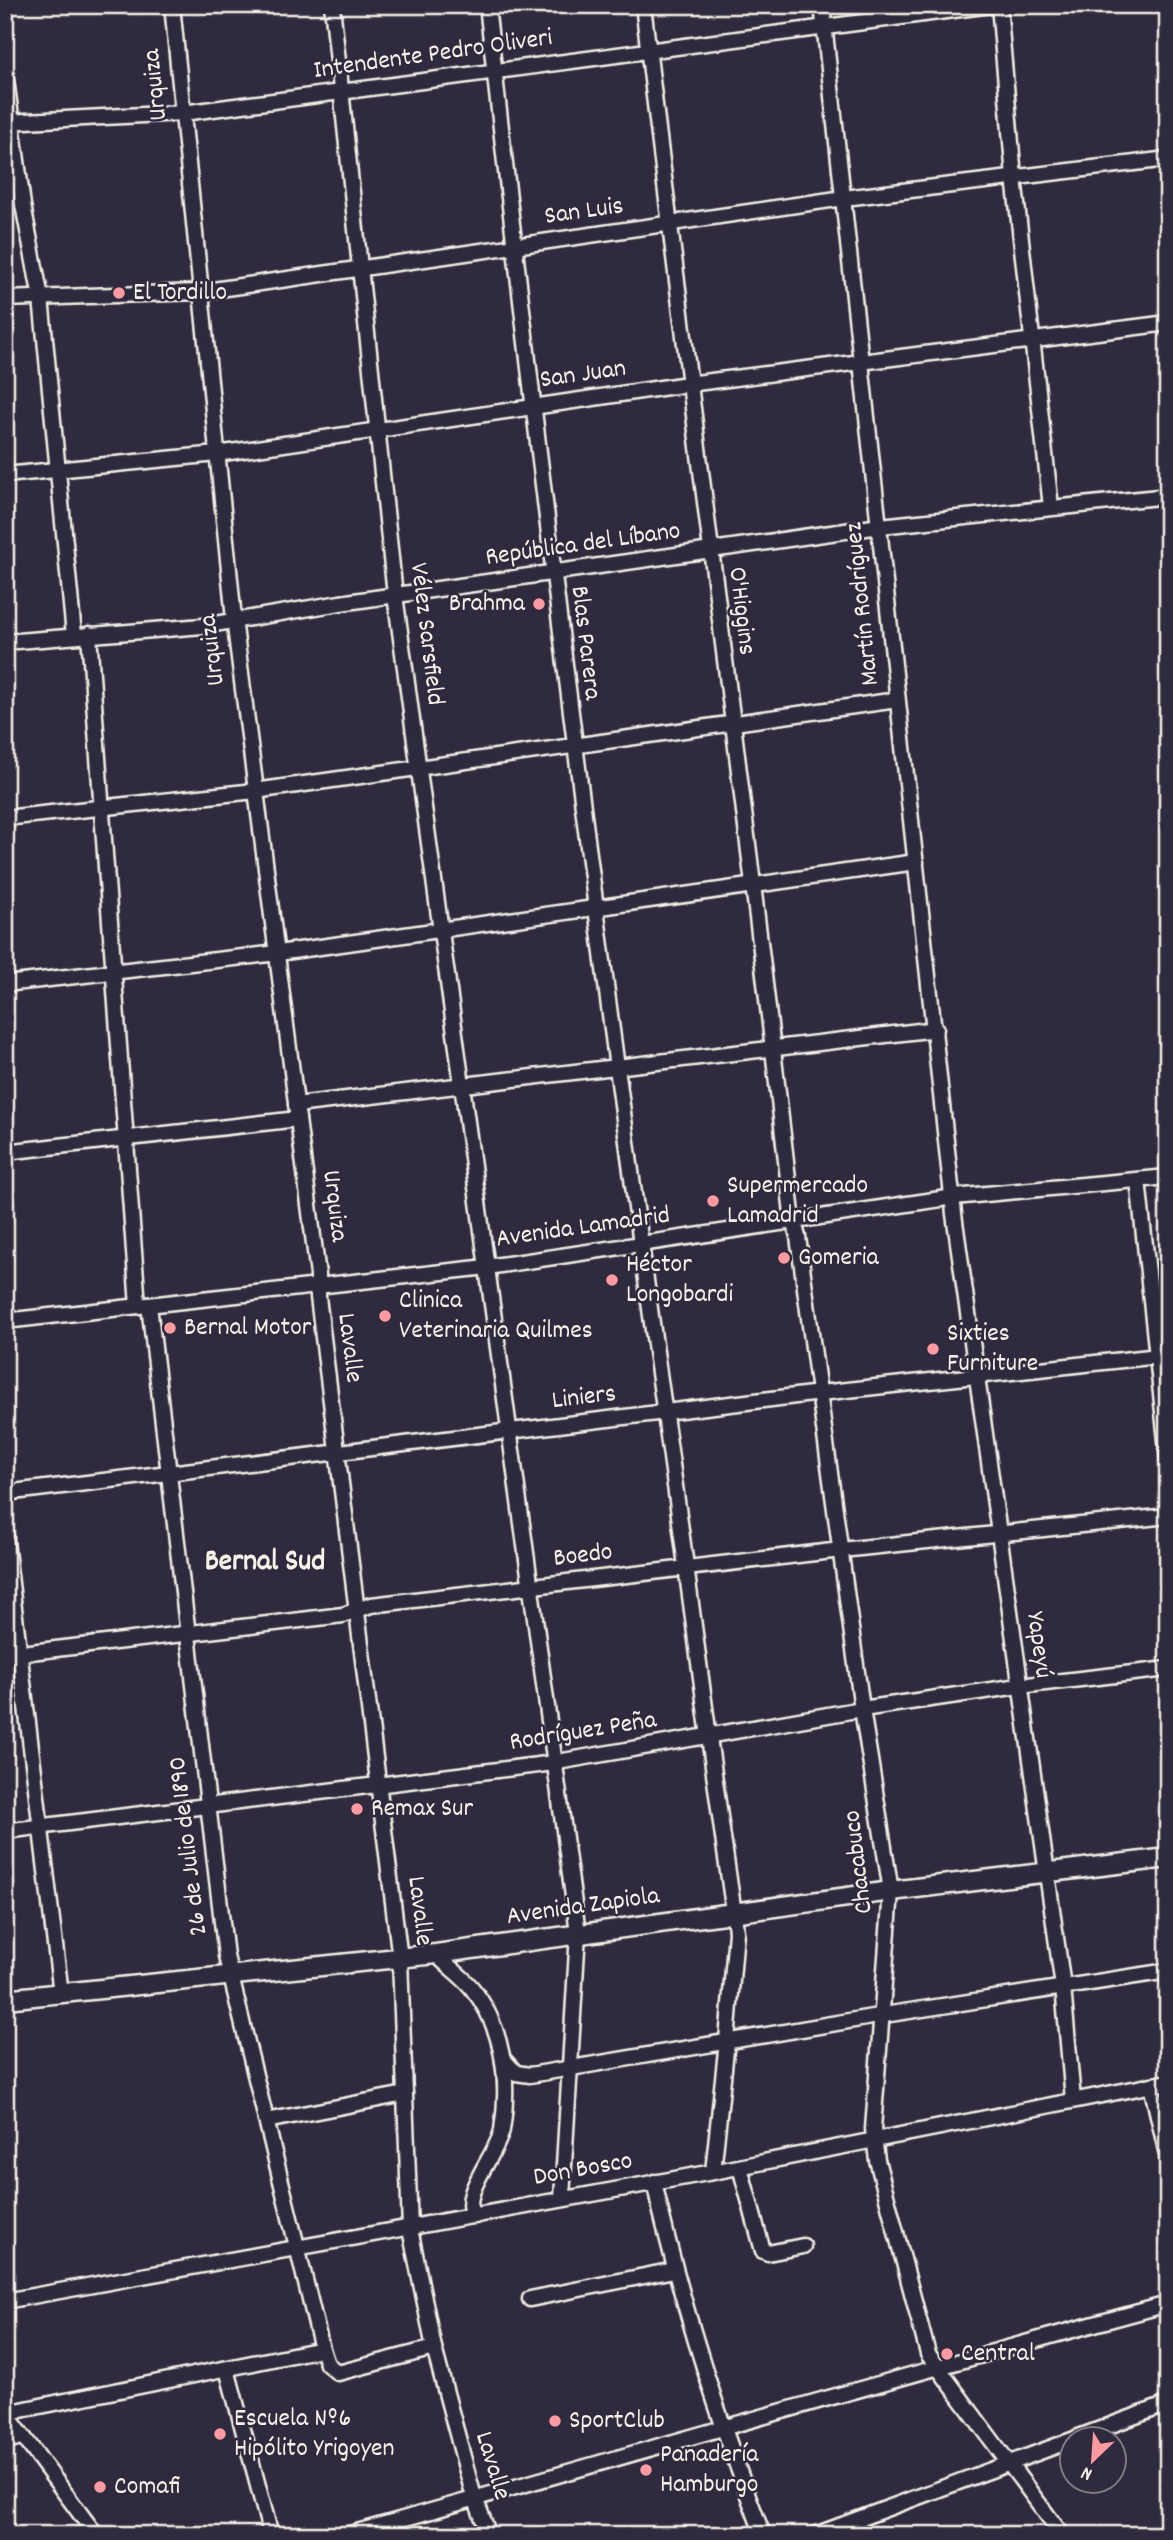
<svg xmlns="http://www.w3.org/2000/svg" width="1173" height="2540" viewBox="0 0 1173 2540" font-family="Dekko,sans-serif">
  <style>
    .lines { fill: none; stroke-linecap: round; stroke-linejoin: round }
    .minor-casing { stroke: #f4f1e8; stroke-width: 19 }
    .major-casing { stroke: #f4f1e8; stroke-width: 23 }
    .minor { stroke: #2f2a3d; stroke-width: 14 }
    .major { stroke: #2f2a3d; stroke-width: 18 }
    .poi-dot { fill: #ff9aa2; stroke: #2f2a3d; stroke-width: 2.5 }
    .labels { text-anchor: middle; dominant-baseline: central; stroke-width: 5; stroke-linejoin: round; paint-order: stroke }
    .street-label { font-size: 26px; fill: #f4f1e8; stroke: #2f2a3d }
    .poi-label { font-size: 26px; fill: #f4f1e8; stroke: #2f2a3d; text-anchor: start }
    .quarter-label { font-size: 30px; font-weight: bold; fill: #f4f1e8; stroke: #2f2a3d }
  </style>
  <rect width="100%" height="100%" fill="#2f2a3d"/>
  <filter id="ink" filterUnits="userSpaceOnUse"><feTurbulence type="fractalNoise" baseFrequency=".0143" numOctaves="2"/><feDisplacementMap in="SourceGraphic" scale="14" xChannelSelector="R" yChannelSelector="G"/><feConvolveMatrix kernelMatrix="1 2 1 2 8 2 1 2 1" color-interpolation-filters="sRGB"/></filter>
  <g filter="url(#ink)">
    <g class="lines">
      <defs>
        <g id="minor">
          <path d="M172 5 234 619 318 1275V1297L400 1959 410 2229 434 2348 472 2490 489 2535"/>
          <path d="M332 5 395 595 578 1933 562 2198"/>
          <path d="M487 5C540 476 598 946 665 1415 689 1581 709 1747 734 1913L736 1932 727 2041 713 2172"/>
          <path d="M643 5C691 408 747 810 792 1214L798 1237 862 1709 891 1891 873 2129 877 2160 928 2354 1062 2535"/>
          <path d="M822 5 954 1214 1063 1987 1073 2100"/>
          <path d="M999 5 1014 177 1051 507"/>
          <path d="M5 72 23 205 41 298 74 635"/>
          <path d="M5 122 183 113 991 5"/>
          <path d="M5 299 199 292 844 198 1168 159"/>
          <path d="M5 475 217 454 688 384 1168 323"/>
          <path d="M89 634 138 1306"/>
          <path d="M5 642 203 626 340 603 880 526 1168 496"/>
          <path d="M5 818 255 791 897 700"/>
          <path d="M5 984 278 953 916 862"/>
          <path d="M296 1105 936 1029"/>
          <path d="M5 1152 298 1119"/>
          <path d="M1138 1180 1168 1459"/>
          <path d="M149 1305 226 1956 322 2349 327 2364 338 2373 434 2348"/>
          <path d="M5 1321 487 1267 954 1197 1168 1177"/>
          <path d="M5 1493 820 1393 1168 1355"/>
          <path d="M5 1534 61 1994"/>
          <path d="M5 1655 343 1615 371 1605 841 1550 1168 1516"/>
          <path d="M5 1831 546 1764 862 1709 1019 1686 1168 1669"/>
          <path d="M436 1954C447 1966 461 1975 471 1987 504 2027 510 2081 502 2130 498 2153 456 2199 475 2216"/>
          <path d="M503 2059 516 2073 530 2075 884 2015 1168 1971"/>
          <path d="M1151 2085 1168 2159"/>
          <path d="M266 2121 405 2094"/>
          <path d="M740 2167 763 2251 768 2253 803 2246"/>
          <path d="M654 2182C681 2303 718 2419 763 2535"/>
          <path d="M530 2299 674 2270"/>
          <path d="M5 2301 713 2172 1168 2082"/>
          <path d="M227 2369 271 2535"/>
          <path d="M5 2412 96 2535"/>
          <path d="M6 2413 322 2349"/>
          <path d="M1076 2438 1168 2404"/>
          <path d="M5 2442 23 2436"/>
          <path d="M346 2535C620 2458 893 2378 1168 2304"/>
          <path d="M815 2535 1072 2440"/>
        </g>
        <path id="major" d="M5 1999 436 1954 891 1891 1168 1858"/>
      </defs>
      <use href="#minor" class="minor-casing"/>
      <use href="#major" class="major-casing"/>
      <use href="#minor" class="minor"/>
      <use href="#major" class="major"/>
    </g>
  </g>
  <g class="poi-dot">
    <circle cx="119" cy="293" r="7"/>
    <circle cx="539" cy="604" r="7"/>
    <circle cx="713" cy="1201" r="7"/>
    <circle cx="784" cy="1258" r="7"/>
    <circle cx="612" cy="1280" r="7"/>
    <circle cx="385" cy="1316" r="7"/>
    <circle cx="170" cy="1328" r="7"/>
    <circle cx="933" cy="1349" r="7"/>
    <circle cx="357" cy="1809" r="7"/>
    <circle cx="947" cy="2354" r="7"/>
    <circle cx="555" cy="2421" r="7"/>
    <circle cx="220" cy="2434" r="7"/>
    <circle cx="646" cy="2470" r="7"/>
    <circle cx="100" cy="2487" r="7"/>
  </g>
  <g class="labels">
    <g class="street-label">
      <text transform="translate(433 55) rotate(-8)">Intendente Pedro Oliveri</text>
      <text transform="translate(156 85) rotate(-96)">Urquiza</text>
      <text transform="translate(584 212) rotate(-8)">San Luis</text>
      <text transform="translate(583 375) rotate(-8)">San Juan</text>
      <text transform="translate(583 545) rotate(-8)">República del Líbano</text>
      <text transform="translate(863 604) rotate(-96)">Martín Rodríguez</text>
      <text transform="translate(741 611) rotate(83)">O'Higgins</text>
      <text transform="translate(426 634) rotate(83)">Vélez Sarsfield</text>
      <text transform="translate(585 643) rotate(83)">Blas Parera</text>
      <text transform="translate(213 650) rotate(-97)">Urquiza</text>
      <text transform="translate(334 1206) rotate(83)">Urquiza</text>
      <text transform="translate(583 1228) rotate(-8)">Avenida Lamadrid</text>
      <text transform="translate(349 1348) rotate(83)">Lavalle</text>
      <text transform="translate(584 1398) rotate(-7)">Liniers</text>
      <text transform="translate(583 1556) rotate(-7)">Boedo</text>
      <text transform="translate(1038 1645) rotate(82)">Yapeyú</text>
      <text transform="translate(583 1732) rotate(-9)">Rodríguez Peña</text>
      <text transform="translate(189 1846) rotate(-97)">26 de Julio de 1890</text>
      <text transform="translate(859 1862) rotate(-97)">Chacabuco</text>
      <text transform="translate(583 1907) rotate(-8)">Avenida Zapiola</text>
      <text transform="translate(419 1911) rotate(83)">Lavalle</text>
      <text transform="translate(583 2170) rotate(-10)">Don Bosco</text>
      <text transform="translate(492 2466) rotate(73)">Lavalle</text>
    </g>
    <g class="poi-label">
      <text x="133" y="293">El Tordillo</text>
      <text x="525" y="604" text-anchor="end">Brahma</text>
      <text x="727" y="1186">Supermercado<tspan x="727" dy="30">Lamadrid</tspan></text>
      <text x="798" y="1258">Gomeria</text>
      <text x="626" y="1265">Héctor<tspan x="626" dy="30">Longobardi</tspan></text>
      <text x="399" y="1301">Clinica<tspan x="399" dy="30">Veterinaria Quilmes</tspan></text>
      <text x="184" y="1328">Bernal Motor</text>
      <text x="947" y="1334">Sixties<tspan x="947" dy="30">Furniture</tspan></text>
      <text x="371" y="1809">Remax Sur</text>
      <text x="961" y="2354">Central</text>
      <text x="234" y="2419">Escuela Nº6<tspan x="234" dy="30">Hipólito Yrigoyen</tspan></text>
      <text x="569" y="2421">SportClub</text>
      <text x="660" y="2455">Panadería<tspan x="660" dy="30">Hamburgo</tspan></text>
      <text x="114" y="2487">Comafi</text>
    </g>
    <g class="quarter-label">
      <text x="265" y="1563">Bernal Sud</text>
    </g>
  </g>
  <rect width="1173" height="2540" fill="none" stroke="#2f2a3d" stroke-width="28"/>
  <rect x="14" y="14" width="1145" height="2512" fill="none" stroke="#f4f1e8" stroke-width="2.5" filter="url(#ink)"/>
  <g transform="translate(1093 2460) rotate(205)"><circle r="33" fill="#2f2a3d" stroke="#7e7a81" stroke-width="2"/>
  <path d="M0-5L12 26L0 18L-12 26Z" fill="#ff9aa2"/>
  <text y="-10" font-size="19" font-weight="bold" text-anchor="middle" fill="#f4f1e8">N</text>
  </g>
</svg>
